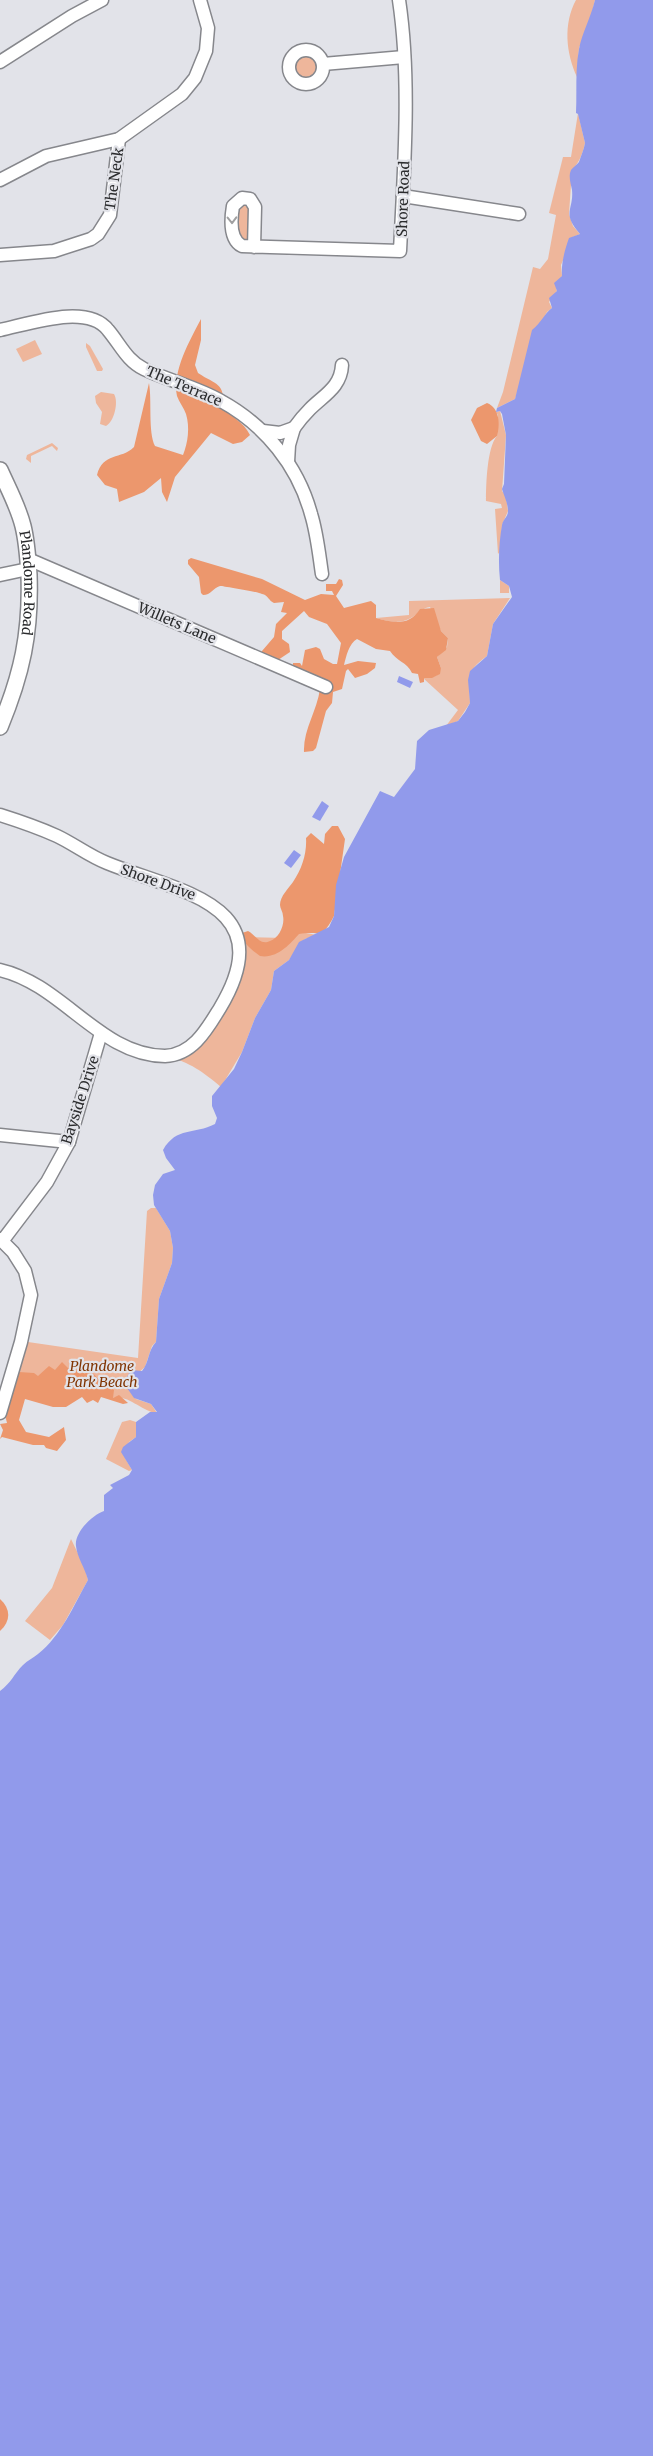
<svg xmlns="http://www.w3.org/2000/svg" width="653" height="2456" viewBox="0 0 653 2456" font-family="Merriweather,serif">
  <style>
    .green { fill: #eeb69b }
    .forest { fill: #ec976d }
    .water { fill: #919aeb }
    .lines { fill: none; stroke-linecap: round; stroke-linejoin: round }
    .minor-casing { stroke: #86878c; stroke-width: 15 }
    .major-casing { stroke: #86878c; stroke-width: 18 }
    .minor { stroke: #fff; stroke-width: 12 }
    .major { stroke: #fff; stroke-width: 15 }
    .oneway { stroke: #a0a0a1 }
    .labels { text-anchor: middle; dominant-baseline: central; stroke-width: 4.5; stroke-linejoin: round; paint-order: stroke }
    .street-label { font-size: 14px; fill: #2b2c2e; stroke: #e2e3e9 }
    .park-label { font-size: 14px; font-style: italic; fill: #813503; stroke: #e2e3e9 }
  </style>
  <rect width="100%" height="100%" fill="#e2e3e9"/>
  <g class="green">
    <path d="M576 0H595L590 21 579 48 577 77C566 53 563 24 576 0Z"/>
    <circle cx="306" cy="67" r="17"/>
    <path d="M578 113 585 143C583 153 579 163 572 170L569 214 573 226 580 234 573 237 561 265 562 276 556 287 557 291 549 302 552 308 547 312 541 323 515 399 497 408 503 392 533 267 540 269 548 259 556 215 549 213 563 157H571Z"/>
    <path d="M247 198 254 247 237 243 233 208Z"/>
    <path d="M35 340 42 354 23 362 16 349Z"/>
    <path d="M86 343 90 346 103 369 102 371H97L86 347Z"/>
    <path d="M101 392 114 394C119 402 114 422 106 426L100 424 102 412 96 403 95 396Z"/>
    <path d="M500 411 506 435 502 491 506 496 508 511 502 525 501 550 498 554 495 509 502 508 501 504 486 501C486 485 487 447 497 436L498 415 496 412Z"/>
    <path d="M52 443 58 448 57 451 52 446 31 456V463L26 459 27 455Z"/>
    <path d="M500 580 509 586V593H500Z"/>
    <path d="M510 598 493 624 487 656C464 672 470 679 470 703L458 721 446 726 458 710 423 678 436 676 441 668 437 657 447 647 448 638 441 631 430 607C422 608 421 612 414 616 401 625 390 622 376 618L409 615V601Z"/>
    <path d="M290 930 317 935 305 939 289 960 274 971 271 990 255 1018 242 1052 221 1087C202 1071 191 1063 166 1056L182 1052 227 996 237 937 285 938Z"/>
    <path d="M151 1208H156L170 1231 173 1248 172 1263 159 1299 156 1342 152 1346 145 1367 123 1386 128 1387 136 1399 151 1404 157 1413C143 1412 126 1393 113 1398L16 1376 28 1342 138 1358 147 1211Z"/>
    <path d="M130 1420 136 1422V1437L129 1442 125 1458 132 1470 129 1471 106 1459 122 1422Z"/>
    <path d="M71 1539 85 1568 88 1580 63 1625 50 1640 25 1621 52 1588Z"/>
  </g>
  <g class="forest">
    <path d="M201 319V340L195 365 198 373C216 385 225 382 223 407 232 418 243 421 250 435L242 442 233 444 211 433 175 477 167 502 162 492 161 478 144 492 119 502 117 489 105 485 97 475C103 452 121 460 134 447L149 383C152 401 148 432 155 446L183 455C188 443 190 427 186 414 184 408 179 402 177 396 172 371 190 340 201 319Z"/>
    <path d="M487 403C500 408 500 425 497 436L487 444 481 441 471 420 477 408Z"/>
    <path d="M191 558 262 579 305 600 321 594 334 595 332 591H326V584H336L339 579 342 580 343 585 336 596 344 608 371 601 376 605V618C393 623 410 626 420 609L434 608 441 631 448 638 446 650 437 657 441 668 440 674 432 678H424V682L420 683 418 674 412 673C407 662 396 661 390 651L376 649 357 639C349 643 346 657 344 665L358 661 376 663 375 668 367 674 355 678 348 669 346 671 342 689 333 692 332 703 326 711 316 748 313 751 304 752C303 730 317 711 320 689L293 668V663H300L302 666 305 650 316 647 320 649 324 659 333 664H337L341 643 327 624 309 617 304 611 282 631V639L289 644 290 652 278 660 260 658 262 651 274 637 276 624 287 613 281 612 284 602 274 603C269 601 268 595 262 594 258 592 223 586 220 586 213 588 211 595 203 595L201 593 199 577 188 564V560Z"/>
    <path d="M332 826H338L345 839 334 916C321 941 320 930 299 934 290 944 277 959 260 956 252 950 242 943 242 933L248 931C256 935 260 946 270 941 279 938 285 925 283 916 283 912 280 908 280 905 280 896 289 888 293 882 302 869 307 853 306 838L311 833 324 844 325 834Z"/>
    <path d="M62 1362 68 1368C89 1361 91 1373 104 1385 107 1387 111 1388 114 1390L113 1398 119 1395 128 1403 123 1404 101 1397 98 1403 93 1400 87 1403 82 1397 66 1407H53L25 1399 19 1420 26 1432 49 1437 64 1427 66 1440 57 1451 46 1448 44 1445H33L2 1437 0 1439 3 1430 0 1424 7 1423 5 1415 19 1372 34 1373 38 1376 49 1366 55 1370Z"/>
    <path d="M0 1599C11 1609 11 1621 0 1631Z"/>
  </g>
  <g class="water">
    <path d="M595 0H653V2456H0V1691C11 1683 14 1674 23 1665 28 1660 33 1658 38 1654 61 1636 74 1605 88 1580 85 1568 77 1557 76 1546 74 1533 92 1515 104 1511V1495L113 1488 110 1485 129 1475 132 1470 121 1452 123 1447 136 1437V1422L150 1412H157L151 1404 134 1398 125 1385 120 1389 131 1370 142 1371C149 1363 148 1350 156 1342L159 1299 172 1263 173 1248 170 1231 154 1205 153 1195 155 1185 163 1174 175 1170 166 1158 163 1150C177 1126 194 1135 215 1124L217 1118 212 1106V1096L234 1069 242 1052 255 1018 271 990 274 971 289 960 299 942 329 927 334 916 336 885 344 857 380 791 394 797 415 769 417 741 429 730 458 721 465 712 470 703 468 680 470 671 487 656 493 624 512 597 509 586 500 580C498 562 499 542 502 525 503 519 508 517 508 511 508 503 504 496 502 489L504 484 506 435 502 414 500 411 496 412 497 408 515 399 532 330C542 322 544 314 552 308L549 298 557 291 554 283 562 276C561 263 565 249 569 238L580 234C561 213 574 210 572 190 571 184 568 177 571 170 573 167 577 165 579 162 581 156 584 149 585 143L578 114 576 113C577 92 575 70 579 49 582 33 591 17 595 0Z"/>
    <path d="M399 676 413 682 410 688 397 682Z"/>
    <path d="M322 801 329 806 320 821 312 817Z"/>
    <path d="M294 850 301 855 291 868 284 863Z"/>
  </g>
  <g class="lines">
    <defs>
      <g id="minor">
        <circle cx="306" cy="67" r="17"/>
        <path d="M0 62 72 16 102 0"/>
        <path d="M323 64 404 57"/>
        <path d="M0 180 46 156 119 139 182 94 195 78 206 51 208 28 200 0"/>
        <path d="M403 196 519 214"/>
        <path d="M254 247 255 207 250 199 242 198 233 206C231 218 229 239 242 246L400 251C404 170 411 80 399 0"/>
        <path d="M0 255 54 251 91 239 98 234 110 215 119 139"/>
        <path d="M0 330C29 324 87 303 108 330 120 344 127 361 144 369 169 381 197 387 221 401 265 425 298 466 311 514 317 533 319 554 322 574"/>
        <path d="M294 428C299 421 304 415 310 409 324 395 341 387 342 365"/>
        <path d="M263 431 280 433 294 428 289 445 288 462"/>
        <path d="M28 559 326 687"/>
        <path d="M0 575 28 569"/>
        <path d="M0 815C19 821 39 828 57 836 74 844 89 856 107 863 178 892 283 903 220 1008 207 1029 193 1055 165 1056 101 1056 62 984 0 970"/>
        <path d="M0 1135 69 1142"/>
        <path d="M0 1239 13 1252 25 1271 31 1295 21 1342 0 1413"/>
        <path d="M3 1240 47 1182 69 1142 101 1033"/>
      </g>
      <g id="major">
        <path id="s1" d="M0 470C8 488 18 506 23 526 27 542 28 559 29 575 31 633 22 674 0 727"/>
      </g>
    </defs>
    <use href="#minor" class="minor-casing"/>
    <use href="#major" class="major-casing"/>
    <use href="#minor" class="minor"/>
    <use href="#major" class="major"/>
  </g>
  <defs><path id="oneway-chevron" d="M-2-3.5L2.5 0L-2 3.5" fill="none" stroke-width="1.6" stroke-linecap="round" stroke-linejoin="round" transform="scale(1.25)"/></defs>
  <use class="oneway" href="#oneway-chevron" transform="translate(232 220) rotate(89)"/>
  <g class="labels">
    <g class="street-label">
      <text transform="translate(114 179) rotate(-82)">The Neck</text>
      <text transform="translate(403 199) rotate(-88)">Shore Road</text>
      <text transform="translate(184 386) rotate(23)">The Terrace</text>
      <text stroke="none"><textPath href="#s1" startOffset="118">Plandome Road</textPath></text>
      <text transform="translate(177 623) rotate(23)">Willets Lane</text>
      <text transform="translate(158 882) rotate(20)">Shore Drive</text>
      <text transform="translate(80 1100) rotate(-72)">Bayside Drive</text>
    </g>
    <g class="park-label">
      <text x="102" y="1366">Plandome<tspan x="102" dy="16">Park Beach</tspan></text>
    </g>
  </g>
</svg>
